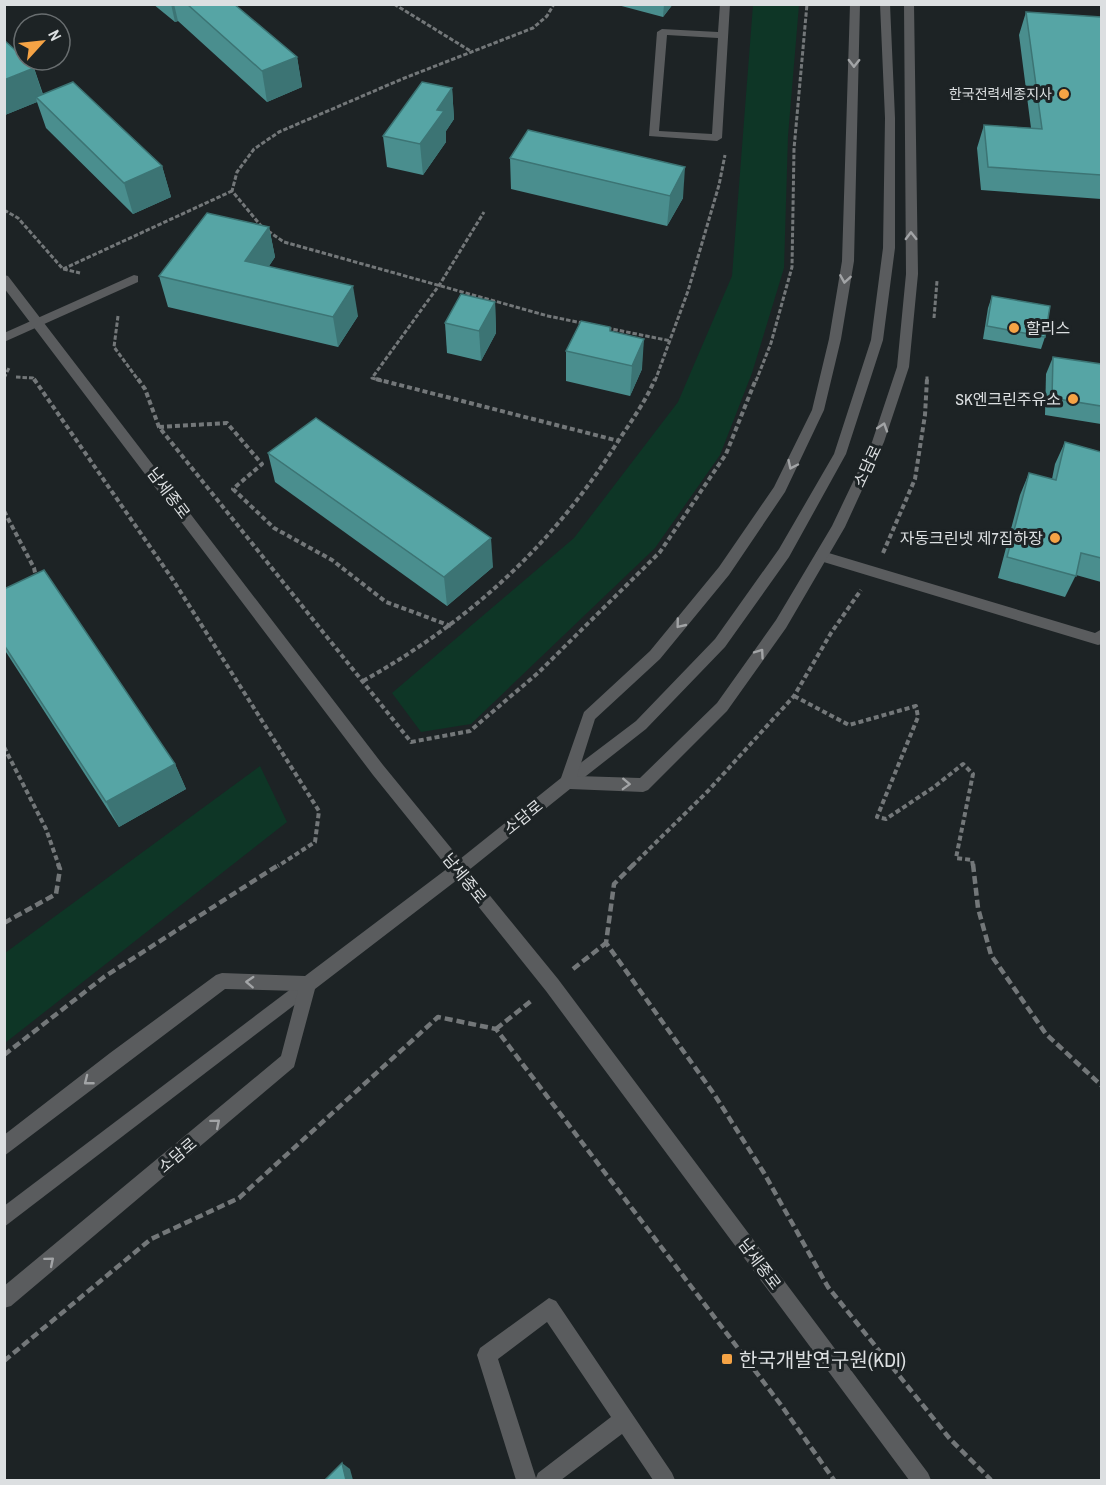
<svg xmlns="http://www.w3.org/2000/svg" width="1106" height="1485" viewBox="0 0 1106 1485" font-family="'Archivo Narrow','Noto Sans KR',sans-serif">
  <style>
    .green { fill: #0e3626 }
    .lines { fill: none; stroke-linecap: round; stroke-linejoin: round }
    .path-far2 { stroke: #737779; stroke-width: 3; stroke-dasharray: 4.5 2; stroke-linecap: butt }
    .path-far1 { stroke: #737779; stroke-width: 4; stroke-dasharray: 5 3; stroke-linecap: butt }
    .path { stroke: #737779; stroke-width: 4.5; stroke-dasharray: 8 4; stroke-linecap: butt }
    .service { fill: #5a5c5e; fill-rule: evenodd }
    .tertiary { fill: #5a5c5e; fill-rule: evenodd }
    .wall { fill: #4a8e8e }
    .shaded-wall { fill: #3c7474 }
    .building { fill: #56a5a5; stroke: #3c7474; stroke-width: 1.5 }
    .oneway { stroke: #a2a4a6 }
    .poi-dot { fill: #f5a345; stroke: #1d2325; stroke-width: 2 }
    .labels { text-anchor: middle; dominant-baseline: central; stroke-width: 6; stroke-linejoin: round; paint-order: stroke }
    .far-poi-label { font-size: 14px; fill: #dcdfe1; stroke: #1d2325; text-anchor: end }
    .poi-label { font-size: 16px; fill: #dcdfe1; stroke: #1d2325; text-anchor: end }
    .street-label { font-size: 16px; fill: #dcdfe1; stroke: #1d2325 }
    .near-poi-label { font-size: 20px; fill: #dcdfe1; stroke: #1d2325; text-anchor: start }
  </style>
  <rect width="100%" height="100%" fill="#1d2325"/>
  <g class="green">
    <path d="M753 5H799L788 136 784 268 752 373 720 455 655 548 471 724 421 732 392 693 574 538 678 402 732 276Z"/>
    <path d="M260 766 287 822 5 1043V953Z"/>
  </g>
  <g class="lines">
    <g class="path-far2">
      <path d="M394 4 472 52"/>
      <path d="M4 210 18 218 63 269 80 273"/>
      <path d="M262 227 232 191 237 172 254 149 279 132 402 79 533 28 547 16 554 4"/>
      <path d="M268 231 284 242 548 316 582 323"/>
      <path d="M63 269 232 191"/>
      <path d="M118 316 114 347 139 381"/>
      <path d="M934 318 937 281"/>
      <path d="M607 328 671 341"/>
      <path d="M16 377 33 378 35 381"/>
      <path d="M4 378 9 368"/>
      <path d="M382 381 372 378 440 284 484 212"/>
      <path d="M655 381 688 291 719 185 725 155"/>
      <path d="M756 381 771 343 792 267 794 149 807 4"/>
      <path d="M927 381V376"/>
    </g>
    <g class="path-far1">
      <path d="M34 379 173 580 319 811 315 842 278 866"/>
      <path d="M138 379 145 389 159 427 411 742 470 731 538 673 660 552 726 454 756 379"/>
      <path d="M376 379 619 441"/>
      <path d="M159 427 227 423 262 464 233 489 274 528 332 560 386 602 451 626"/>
      <path d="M4 511 34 568 36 577"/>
      <path d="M883 553 915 479 925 415 927 379"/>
      <path d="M363 681C468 622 550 548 615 446 629 424 645 403 655 379"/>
      <path d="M794 696 849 725 916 706 918 717 877 817 886 819 934 787 963 764 973 774 956 858 972 860 973 866"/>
      <path d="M4 747 46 829 59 866"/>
      <path d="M632 866 708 791 794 696 831 633 861 590"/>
    </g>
    <g class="path">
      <path d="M634 864 614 884 606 943 714 1094 764 1173 828 1287 950 1439 991 1480"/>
      <path d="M973 864 978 908 991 955 1046 1034 1102 1086"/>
      <path d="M4 923 56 894 60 869 58 864"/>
      <path d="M573 969 606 943"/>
      <path d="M496 1029 531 1001"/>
      <path d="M4 1055 104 977 280 864"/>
      <path d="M4 1361 151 1239 239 1198 438 1017 496 1029 781 1405 834 1480"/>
    </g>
    <g class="service">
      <path d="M720 4H730L722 138 717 141 649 136 657 32 662 29 718 32ZM667 35 718 38 712 134 659 131Z"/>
      <path d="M880 4H890L895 118V248L883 340 846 454 789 557 725 647 646 729 572 787 567 789 562 787 559 782 562 777 636 721 715 639 779 549 834 454 871 340 883 248 885 118Z"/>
      <path d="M134 275 138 276V282L4 342V333Z"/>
      <path d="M822 551 1095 633 1102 629V644L1098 645 817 560 815 556 817 552Z"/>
      <path d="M308 976 314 978 316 984 314 990 4 1227V1206Z"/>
      <path d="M549 1298 556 1301 672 1473 675 1480H653L622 1434 561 1480H516L477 1355 480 1348ZM547 1322 611 1417 538 1473 536 1478 498 1359Z"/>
    </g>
    <path class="tertiary" d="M850 4H860L854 261 841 339 824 410 785 492 729 575 660 659 595 719 577 776 640 778 717 703 776 620 832 526 872 442 897 367 906 274 904 4H914L918 274 909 367 884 442 845 527 786 628 727 711 648 790 643 792 570 789 469 870 558 979 928 1473 931 1480H909L546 991 457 880 315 989 294 1067 11 1306 4 1308V1286L281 1056 298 991 225 989 4 1156V1135L110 1053 216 975 222 973 305 976 448 868 373 775 4 288V275L8 276 383 765 460 859 561 778 584 712 650 651 719 567 774 487 812 410 829 339 842 261Z"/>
  </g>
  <g class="wall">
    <path d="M153 4H234L297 57 302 87 267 102 178 21 175 22Z"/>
    <path d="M614 4H673L663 17Z"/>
    <path d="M1026 12 1101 17V199L981 190 977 148 984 125 1031 128 1019 35Z"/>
    <path d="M4 40 34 68 43 94 162 166 171 197 133 214 46 128 37 102 5 115 4 114Z"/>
    <path d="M452 88 454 119 446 131V142L423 175 387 167 383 136Z"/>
    <path d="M510 158 683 198 667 226 511 189Z"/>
    <path d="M269 227 275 257 269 266 358 316 338 347 168 307 159 276Z"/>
    <path d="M992 296 1045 337 1041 349 983 339 988 308Z"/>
    <path d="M495 302 496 333 481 361 447 353 445 323Z"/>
    <path d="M610 331 642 369 630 396 566 381V351Z"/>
    <path d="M1053 357 1101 364V424L1045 415 1046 374Z"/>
    <path d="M1065 442 1101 452V582L1076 575 1065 597 998 578 1020 495 1029 473 1052 479 1055 464Z"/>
    <path d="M268 453 493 567 447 606 275 482Z"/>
    <path d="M4 589 175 764 186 789 119 827 4 649Z"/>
  </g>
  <g class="shaded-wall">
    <path d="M171 4H174L178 21 175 22Z"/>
    <path d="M664 4H673L663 17Z"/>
    <path d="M297 57 302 87 267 102 262 71Z"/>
    <path d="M34 68 44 99 36 97 37 102 5 115 4 112V80Z"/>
    <path d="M452 88 454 119 446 131V142L423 175 420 144 437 110Z"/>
    <path d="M162 166 171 197 133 214 124 183Z"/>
    <path d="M685 167 683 198 667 226 670 196Z"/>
    <path d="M269 227 275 257 252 292 245 261Z"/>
    <path d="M353 286 358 316 338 347 333 317Z"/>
    <path d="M495 302 496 333 481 361 479 331Z"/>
    <path d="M644 339 642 369 630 396 632 366Z"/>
    <path d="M491 538 493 567 447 606 444 577Z"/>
    <path d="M175 764 186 789 119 827 106 802Z"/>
    <path d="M342 1463 350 1469 353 1480H346Z"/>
  </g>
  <g class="building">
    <path d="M187 4H234L297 57 262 71Z"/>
    <path d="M1026 12 1101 17V175L988 167 984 125 1042 129Z"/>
    <path d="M4 40 24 58V60H26L34 68 4 80Z"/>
    <path d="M73 82 162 166 124 183 36 97Z"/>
    <path d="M422 82 452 88 437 110 444 111 420 144 383 136Z"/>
    <path d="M528 130 685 167 670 196 510 158Z"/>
    <path d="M207 213 269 227 245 261 353 286 333 317 159 276Z"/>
    <path d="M461 294 495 302 479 331 445 323Z"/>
    <path d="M992 296 1050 306 1045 337 987 326Z"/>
    <path d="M581 321 610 327V331L644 339 632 366 566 351Z"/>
    <path d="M1053 357 1101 364V406L1052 398Z"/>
    <path d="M316 418 491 538 444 577 268 453Z"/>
    <path d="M1065 442 1101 452V558L1081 553 1076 576 1007 557 1029 473 1056 480Z"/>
    <path d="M44 570 175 764 106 802 4 645V589Z"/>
    <path d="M342 1463 346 1480H325Z"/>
  </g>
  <defs><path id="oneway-chevron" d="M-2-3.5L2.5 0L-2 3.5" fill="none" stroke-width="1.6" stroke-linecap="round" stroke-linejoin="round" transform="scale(1.5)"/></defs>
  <g class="oneway">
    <use href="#oneway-chevron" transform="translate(854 63) rotate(91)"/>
    <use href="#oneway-chevron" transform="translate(911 236) rotate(-91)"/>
    <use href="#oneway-chevron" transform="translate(845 279) rotate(99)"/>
    <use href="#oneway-chevron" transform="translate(883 427) rotate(-72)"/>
    <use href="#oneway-chevron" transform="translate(792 465) rotate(115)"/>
    <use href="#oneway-chevron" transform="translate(680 624) rotate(129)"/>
    <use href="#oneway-chevron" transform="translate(760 653) rotate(-55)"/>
    <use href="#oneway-chevron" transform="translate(626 784) rotate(2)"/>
    <use href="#oneway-chevron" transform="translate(250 982) rotate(-177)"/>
    <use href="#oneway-chevron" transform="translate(88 1081) rotate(142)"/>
    <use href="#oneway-chevron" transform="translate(216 1123) rotate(-40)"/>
    <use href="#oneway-chevron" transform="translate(50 1261) rotate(-40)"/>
  </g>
  <g class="poi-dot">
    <circle cx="1064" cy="94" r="6"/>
    <circle cx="1014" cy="328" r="6"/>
    <circle cx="1073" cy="399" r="6"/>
    <circle cx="1055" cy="538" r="6"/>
    <rect x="721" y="1353" width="12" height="12" rx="3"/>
  </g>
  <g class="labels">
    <g class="far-poi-label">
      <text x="1052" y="94">한국전력세종지사</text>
    </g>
    <g class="poi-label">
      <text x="1026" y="328" text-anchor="start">할리스</text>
      <text x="1061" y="399">SK엔크린주유소</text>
      <text x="1043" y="538">자동크린넷 제7집하장</text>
    </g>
    <g class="street-label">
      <text transform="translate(867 466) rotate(-65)">소담로</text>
      <text transform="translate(169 493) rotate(53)">남세종로</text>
      <text transform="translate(523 817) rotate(-39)">소담로</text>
      <text transform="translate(465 878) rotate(51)">남세종로</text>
      <text transform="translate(177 1155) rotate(-40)">소담로</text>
      <text transform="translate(760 1264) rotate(53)">남세종로</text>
    </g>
    <g class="near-poi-label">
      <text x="739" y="1359">한국개발연구원(KDI)</text>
    </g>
  </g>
  <rect width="1106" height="1485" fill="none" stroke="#dcdfe1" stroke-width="12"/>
  <g transform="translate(42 42) rotate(63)"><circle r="28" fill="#1d2325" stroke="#696e70" stroke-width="1.5"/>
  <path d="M0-4.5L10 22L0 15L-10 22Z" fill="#f5a345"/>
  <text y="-9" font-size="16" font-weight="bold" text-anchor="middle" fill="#dcdfe1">N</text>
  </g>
</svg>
